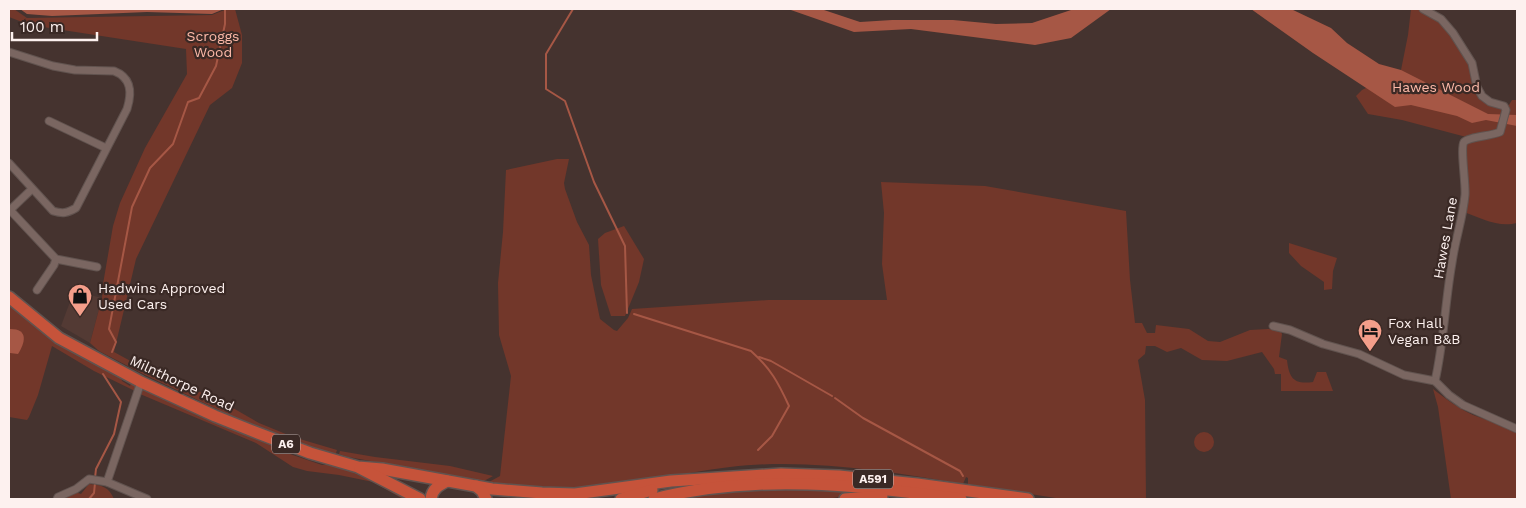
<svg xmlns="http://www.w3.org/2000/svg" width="1526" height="508" viewBox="0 0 1526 508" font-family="'Work Sans',sans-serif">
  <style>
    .built { fill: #533a34 }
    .green { fill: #72372a }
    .water { fill: #a65745 }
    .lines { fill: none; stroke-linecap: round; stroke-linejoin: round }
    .stream { stroke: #a65745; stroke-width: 2 }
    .minor-casing { stroke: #61534f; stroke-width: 9 }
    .trunk-casing { stroke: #61534f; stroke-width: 14 }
    .minor { stroke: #7a6661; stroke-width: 7 }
    .trunk { stroke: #c6533a; stroke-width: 11 }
    .labels { text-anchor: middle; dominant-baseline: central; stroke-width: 4.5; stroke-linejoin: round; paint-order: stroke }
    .shield { fill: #3a2925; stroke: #c2b5b2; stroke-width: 1 }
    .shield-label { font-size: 12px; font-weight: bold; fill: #fdf1ef }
    .park-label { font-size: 14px; fill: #febaa9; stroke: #3a2925 }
    .street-label { font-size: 14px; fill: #fdf1ef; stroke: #3a2925 }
    .poi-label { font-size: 14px; fill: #fdf1ef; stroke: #3a2925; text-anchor: start }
  </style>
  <rect width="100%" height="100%" fill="#45332f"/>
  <path class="built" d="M74 291 102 298 90 343 61 326Z"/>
  <g class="green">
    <path d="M9 9H14L27 18 212 15 227 9H235L242 35V63L232 88 210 105 136 259 114 352 147 370 219 400 259 423 293 437 337 450 336 453 334 454H335L325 453 247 425 140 376 99 352 158 384 225 413 145 375 99 351 90 343 102 298 103 284 113 226 120 203 145 148 187 74 186 49 30 25 9 17Z"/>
    <path d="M1411 9H1423L1453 33 1472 63 1482 96 1509 105 1512 100H1517V223C1498 228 1481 218 1464 212L1463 155 1470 138 1402 120 1368 114 1356 96 1362 90 1401 70 1408 35Z"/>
    <path d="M557 159H569L564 183 565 189 577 222 589 245 591 275 600 319 614 330 617 331 628 318 632 309 768 300H887L882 264 884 213 881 182 985 186 1126 211 1130 280 1135 323H1142L1147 333H1155L1156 325 1189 329 1208 341 1220 342 1250 330 1268 329 1280 330 1282 334 1279 357 1287 360C1289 377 1293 385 1313 382L1317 372H1326L1333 391H1281V374H1275L1274 369 1262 352 1227 361 1202 360 1181 348 1167 352 1155 346H1146L1145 354 1138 360 1145 400 1146 499H1062L968 484V478L966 477 963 484C889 471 804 458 730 467 680 473 630 485 580 488 550 490 519 487 489 482L500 476 511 376 499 335 498 283 503 232 506 170Z"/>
    <path d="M624 226 644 259 639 282 625 316H611L601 285 598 239 605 233Z"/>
    <path d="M1289 243 1337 258 1333 271 1332 289 1324 290V282L1301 266 1289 253Z"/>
    <path d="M9 303 120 376 122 381 130 386 131 384 135 386V391L94 371 52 346 38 395 29 417 27 420 9 417Z"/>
    <path d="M143 389 271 443 287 453 322 465H334L358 473 411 499H403L373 482 339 475 307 471 293 467 256 443 140 394 141 390Z"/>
    <path d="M1433 389C1446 399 1458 408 1473 415 1488 421 1503 424 1517 431V499H1451L1438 407Z"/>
    <circle cx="1204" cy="442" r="10"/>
    <path d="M340 451 375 457 450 466 493 476 484 481 348 457 339 454Z"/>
    <path d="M89 484C102 485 109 487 114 499H62L75 492 81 494Z"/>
    <path d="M808 487 864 493 827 499H672L713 492Z"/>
  </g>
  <g class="water">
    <path d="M20 9H224L212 14 147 12 52 16 27 14Z"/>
    <path d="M788 9H821L860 22 892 20H953L996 24 1032 23 1074 9H1111L1071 38 1035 45 911 29 854 32Z"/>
    <path d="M1251 9H1291L1331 28 1347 43 1379 64 1401 70 1488 114 1517 115V126L1486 120 1472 123 1457 116 1411 105 1395 107 1313 53Z"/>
    <path d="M10 329C29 329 25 343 18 354L10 353 9 351V331Z"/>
  </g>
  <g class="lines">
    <g class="stream">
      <path d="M573 9 546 54V89L565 101 594 182 625 246 627 313"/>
      <path d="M634 314 751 351C771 369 778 382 789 406L772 436 758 450"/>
      <path d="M112 352 116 342 109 329 132 207 150 168 173 144 188 102 199 98 216 66 225 24V9"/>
      <path d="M759 357 771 361 832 396"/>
      <path d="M835 398 863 418 960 471 963 476"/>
      <path d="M95 478 96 469 114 434 121 402 103 374"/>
      <path d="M89 499 94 493 95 483"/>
    </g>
    <defs>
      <g id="minor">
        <path d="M1423 9 1441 19 1453 33 1472 63 1477 87 1482 96 1490 102 1504 106 1506 110 1500 132C1491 136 1468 137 1464 142 1460 148 1466 184 1465 195 1463 218 1455 240 1452 263 1445 302 1444 342 1435 381"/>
        <path d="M9 52 53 66 75 70 114 71C132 78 132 93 127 109L76 208C67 213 63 214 53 211L9 163"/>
        <path d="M49 121 106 148"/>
        <path d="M32 189 10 210 56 259 97 267"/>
        <path d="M37 290 54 265 56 259"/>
        <path d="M1273 326 1290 330 1323 344 1359 354 1404 375 1435 381"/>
        <path d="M1435 381 1449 395 1463 405 1517 429"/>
        <path d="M107 482 141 382"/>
        <path d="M57 499 58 497 76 489 89 479 107 482 147 499"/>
      </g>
      <g id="trunk">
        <path d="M9 297 59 338 141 382 215 416 250 430 310 453 358 467 382 469 492 489 542 493 575 494 671 481 781 474 839 476 917 484 1028 499"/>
        <path d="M360 468 420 499"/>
        <path d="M476 486 482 491 486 499"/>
        <path d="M431 499C432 489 439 485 447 481"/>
        <path d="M621 499 652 490"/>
        <path d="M654 499C755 473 859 485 961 499"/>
        <path d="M845 499 882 496"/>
      </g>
    </defs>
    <use href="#minor" class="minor-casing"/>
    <use href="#trunk" class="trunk-casing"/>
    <use href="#minor" class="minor"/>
    <use href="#trunk" class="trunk"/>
  </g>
  <defs>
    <symbol id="shop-pin" viewBox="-11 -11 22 30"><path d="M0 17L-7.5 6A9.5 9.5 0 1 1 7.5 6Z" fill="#f49e8a" stroke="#3a2925"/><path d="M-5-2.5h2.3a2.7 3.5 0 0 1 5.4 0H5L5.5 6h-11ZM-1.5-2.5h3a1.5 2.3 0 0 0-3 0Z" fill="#111"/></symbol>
    <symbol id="hotel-pin" viewBox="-11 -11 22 30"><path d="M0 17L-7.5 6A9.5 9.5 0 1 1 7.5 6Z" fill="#f49e8a" stroke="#3a2925"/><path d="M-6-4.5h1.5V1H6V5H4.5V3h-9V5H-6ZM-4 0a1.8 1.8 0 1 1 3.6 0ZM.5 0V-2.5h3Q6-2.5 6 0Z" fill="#111"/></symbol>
  </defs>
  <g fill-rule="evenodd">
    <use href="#shop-pin" x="66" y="282" width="28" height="38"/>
    <use href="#hotel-pin" x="1356" y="317" width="28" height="38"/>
  </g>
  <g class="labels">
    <g class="shield">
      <rect x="272" y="434.5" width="28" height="19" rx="4"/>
      <rect x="853" y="469.5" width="40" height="19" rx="4"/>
    </g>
    <g class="shield-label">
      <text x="286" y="444">A6</text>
      <text x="873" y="479">A591</text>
    </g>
    <g class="park-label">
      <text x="213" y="36">Scroggs<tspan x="213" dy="16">Wood</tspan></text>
      <text x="1436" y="87">Hawes Wood</text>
    </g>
    <g class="street-label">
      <text transform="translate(1445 238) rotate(-80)">Hawes Lane</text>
      <text transform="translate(182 383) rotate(25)">Milnthorpe Road</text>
    </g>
    <g class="poi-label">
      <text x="98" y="288">Hadwins Approved<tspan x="98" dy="16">Used Cars</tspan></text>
      <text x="1388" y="323">Fox Hall<tspan x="1388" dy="16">Vegan B&amp;B</tspan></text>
    </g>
  </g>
  <rect width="1526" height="508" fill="none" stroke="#fdf1ef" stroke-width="20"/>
  <path d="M12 32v8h85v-8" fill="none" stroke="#fdf1ef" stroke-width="2.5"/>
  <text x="20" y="32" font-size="15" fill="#fdf1ef" stroke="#3a2925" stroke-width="4" paint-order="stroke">100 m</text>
</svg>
